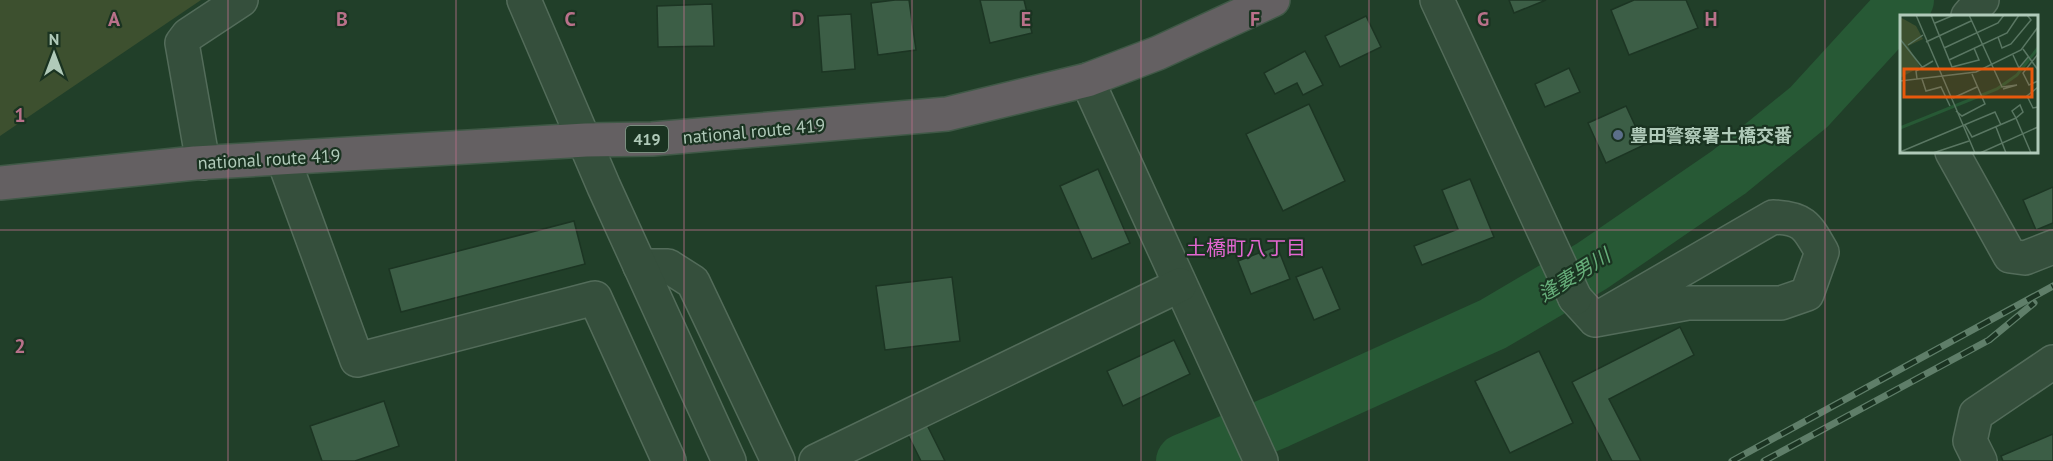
<svg xmlns="http://www.w3.org/2000/svg" width="2053" height="461" viewBox="0 0 2053 461" font-family="'PT Sans','Noto Sans JP',sans-serif">
  <style>
    .green { fill: #3d502f }
    .lines { fill: none; stroke-linecap: round; stroke-linejoin: round }
    .river { stroke: #275935; stroke-width: 54 }
    .building { fill: #3c5e46; stroke: #1c3523; stroke-width: 1.5 }
    .minor-casing { stroke: #536c5a; stroke-width: 36 }
    .tertiary-casing { stroke: #536c5a; stroke-width: 36 }
    .trunk-casing { stroke: #405947; stroke-width: 36 }
    .minor { stroke: #354f3c; stroke-width: 33 }
    .tertiary { stroke: #354f3c; stroke-width: 33 }
    .trunk { stroke: #646062; stroke-width: 33 }
    .rail-casing { stroke: #5f7e69; stroke-width: 7 }
    .rail { stroke: #1a3321; stroke-width: 4.5; stroke-dasharray: 14; stroke-linecap: butt }
    .grid { fill: none; stroke: #b9718a; stroke-width: 1.5; stroke-opacity: 0.55 }
    .service-dot { fill: #5c6f8a; stroke: #1a3321; stroke-width: 2 }
    .labels { text-anchor: middle; dominant-baseline: central; stroke-width: 4.5; stroke-linejoin: round; paint-order: stroke }
    .shield { fill: #1a3321; stroke: #839d8b; stroke-width: 1.5 }
    .shield-label { font-size: 16px; font-weight: bold; fill: #b0cab9 }
    .street-label { font-size: 18px; fill: #b0cab9; stroke: #1a3321 }
    .poi-label { font-size: 18px; font-weight: bold; fill: #b0cab9; stroke: #1a3321; text-anchor: start }
    .neighbourhood-label { font-size: 20px; fill: #e367d1; stroke: #1a3321 }
    .water-label { font-size: 20px; font-style: italic; fill: #66ad79; stroke: #1a3321 }
    .inset-river { fill: none; stroke: #275935; stroke-width: 3 }
    .inset-road { fill: none; stroke: #5a7763; stroke-width: 1.5 }
    .view { fill: #e8590c; fill-opacity: 0.15; stroke: #e8590c; stroke-width: 3 }
    .inset-edge { fill: none; stroke: #b0cab9; stroke-width: 3 }
    .grid-label { font-size: 20px; text-anchor: middle; font-weight: bold; fill: #b9718a; stroke: #1a3321; stroke-width: 4.5; stroke-linejoin: round; paint-order: stroke }
  </style>
  <rect width="100%" height="100%" fill="#213f29"/>
  <path class="green" d="M0 0H201L0 136Z"/>
  <g class="lines">
    <path class="river" d="M1183 461 1279 421 1493 324 1592 266 1729 172 1809 107 1907 0"/>
  </g>
  <g class="building">
    <path d="M895 0H909L916 50 878 55 871 3Z"/>
    <path d="M980 0H1024L1032 33 990 43Z"/>
    <path d="M1509 0H1546L1514 13Z"/>
    <path d="M1634 0H1686L1698 28 1629 55 1611 10Z"/>
    <path d="M712 4 714 46 658 47 657 6Z"/>
    <path d="M851 14 855 69 822 72 818 16Z"/>
    <path d="M1366 16 1381 47 1340 67 1325 36Z"/>
    <path d="M1305 51 1323 85 1303 95 1297 83 1275 94 1264 73Z"/>
    <path d="M1569 68 1580 92 1545 107 1535 84Z"/>
    <path d="M1309 104 1345 181 1283 211 1246 134Z"/>
    <path d="M1626 106 1644 145 1606 163 1588 123Z"/>
    <path d="M1098 169 1130 243 1092 259 1060 186Z"/>
    <path d="M1470 179 1494 237 1422 265 1414 246 1458 229 1442 190Z"/>
    <path d="M2053 187V223L2036 230 2023 200Z"/>
    <path d="M574 221 585 264 401 312 389 269Z"/>
    <path d="M1277 246 1290 279 1251 294 1238 261Z"/>
    <path d="M1322 267 1340 309 1314 320 1296 277Z"/>
    <path d="M952 277 960 341 885 350 876 286Z"/>
    <path d="M1680 327 1694 355 1609 399 1641 461H1612L1572 382Z"/>
    <path d="M1174 340 1190 374 1123 406 1107 371Z"/>
    <path d="M1539 351 1573 423 1510 453 1475 381Z"/>
    <path d="M384 401 399 446 355 461H322L310 426Z"/>
    <path d="M926 423 945 461H921L907 433Z"/>
    <path d="M2053 434V461H2003L2001 456Z"/>
  </g>
  <g class="lines">
    <defs>
      <g id="minor">
        <path d="M1968 16 1982 0"/>
        <path d="M1087 80 1261 461"/>
        <path d="M1952 152 2010 256 2025 258 2053 247"/>
        <path d="M283 158 357 360 595 298 669 461"/>
        <path d="M203 163 182 43 188 35 241 0"/>
        <path d="M640 266H668L693 282 778 461"/>
        <path d="M1575 298 1595 320 1773 217C1804 218 1807 226 1822 252L1807 294 1781 303H1688L1595 320"/>
        <path d="M816 461 1180 285"/>
        <path d="M1980 461 1970 441 1976 414 2053 362"/>
      </g>
      <g id="tertiary">
        <path d="M524 0 604 187 729 461"/>
        <path d="M1437 0 1575 298"/>
      </g>
      <path id="trunk" d="M0 183 195 163 586 140 652 139 947 114 1087 80 1158 53 1273 0"/>
    </defs>
    <use href="#minor" class="minor-casing"/>
    <use href="#tertiary" class="tertiary-casing"/>
    <use href="#trunk" class="trunk-casing"/>
    <use href="#minor" class="minor"/>
    <use href="#tertiary" class="tertiary"/>
    <use href="#trunk" class="trunk"/>
    <defs>
      <g id="rail">
        <path d="M1732 461 2053 286"/>
        <path d="M1764 461 1989 340 2034 303"/>
      </g>
    </defs>
    <use href="#rail" class="rail-casing"/>
    <use href="#rail" class="rail"/>
  </g>
  <path class="grid" d="M228 0V461M456 0V461M684 0V461M912 0V461M1141 0V461M1369 0V461M1597 0V461M1825 0V461M0 230H2053"/>
  <circle class="service-dot" cx="1618" cy="135" r="6"/>
  <g class="labels">
    <rect class="shield" x="626" y="126" width="42" height="26" rx="4.5"/>
    <g class="shield-label">
      <text x="647" y="139">419</text>
    </g>
    <g class="street-label">
      <text transform="translate(754 131) rotate(-5)">national route 419</text>
      <text transform="translate(269 159) rotate(-3)">national route 419</text>
    </g>
    <g class="poi-label">
      <text x="1630" y="135">豊田警察署土橋交番</text>
    </g>
    <g class="neighbourhood-label">
      <text x="1246" y="248">土橋町八丁目</text>
    </g>
    <g class="water-label">
      <text transform="translate(1574 275) rotate(-32)">逢妻男川</text>
    </g>
  </g>
  <g transform="translate(1900 15)">
    <rect width="138" height="138" fill="#213f29"/>
    <path d="M0 2 16 11 23 24 8 31 20 52 0 63Z" fill="#3d502f"/>
    <path class="inset-river" d="M0 113 97 74 117 60 138 33"/>
    <path class="inset-road" d="M16 0 75 138M31 0 52 52 79 45 74 33M69 0 102 72 117 70 103 74M35 8 54 0M98 22 102 33 111 29 131 5 127 0M0 24 22 52M26 27 71 6M8 30 23 20M44 33 98 8 104 0M123 34 138 55M138 39 123 58 129 70 138 66M113 40 119 53 129 41M49 45 107 18 119 0M17 64 16 56 33 46M22 64 26 76 41 72 50 91M0 66 76 57 121 35 138 12M138 72 127 81 133 93 138 92M53 83 77 72M56 96 62 101 85 89 72 59M65 110 72 122 116 103 123 97 120 90 112 96 116 103 131 138M96 112 106 138M0 137 95 97 101 110M33 138 69 126M80 138 138 112"/>
    <path class="view" d="M4 54H132V82H4Z"/>
    <rect width="138" height="138" class="inset-edge"/>
  </g>
  <g class="grid-label">
    <text x="114" y="26">A</text>
    <text x="342" y="26">B</text>
    <text x="570" y="26">C</text>
    <text x="798" y="26">D</text>
    <text x="1026" y="26">E</text>
    <text x="1255" y="26">F</text>
    <text x="1483" y="26">G</text>
    <text x="1711" y="26">H</text>
    <text x="20" y="122">1</text>
    <text x="20" y="353">2</text>
  </g>
  <g transform="translate(54 54)" stroke="#1a3321" stroke-width="4.5" paint-order="stroke">
  <path d="M0-4.5L10 22L0 15L-10 22Z" fill="#b0cab9"/>
  <text y="-9" font-size="16" font-weight="bold" text-anchor="middle" fill="#b0cab9">N</text>
  </g>
</svg>
